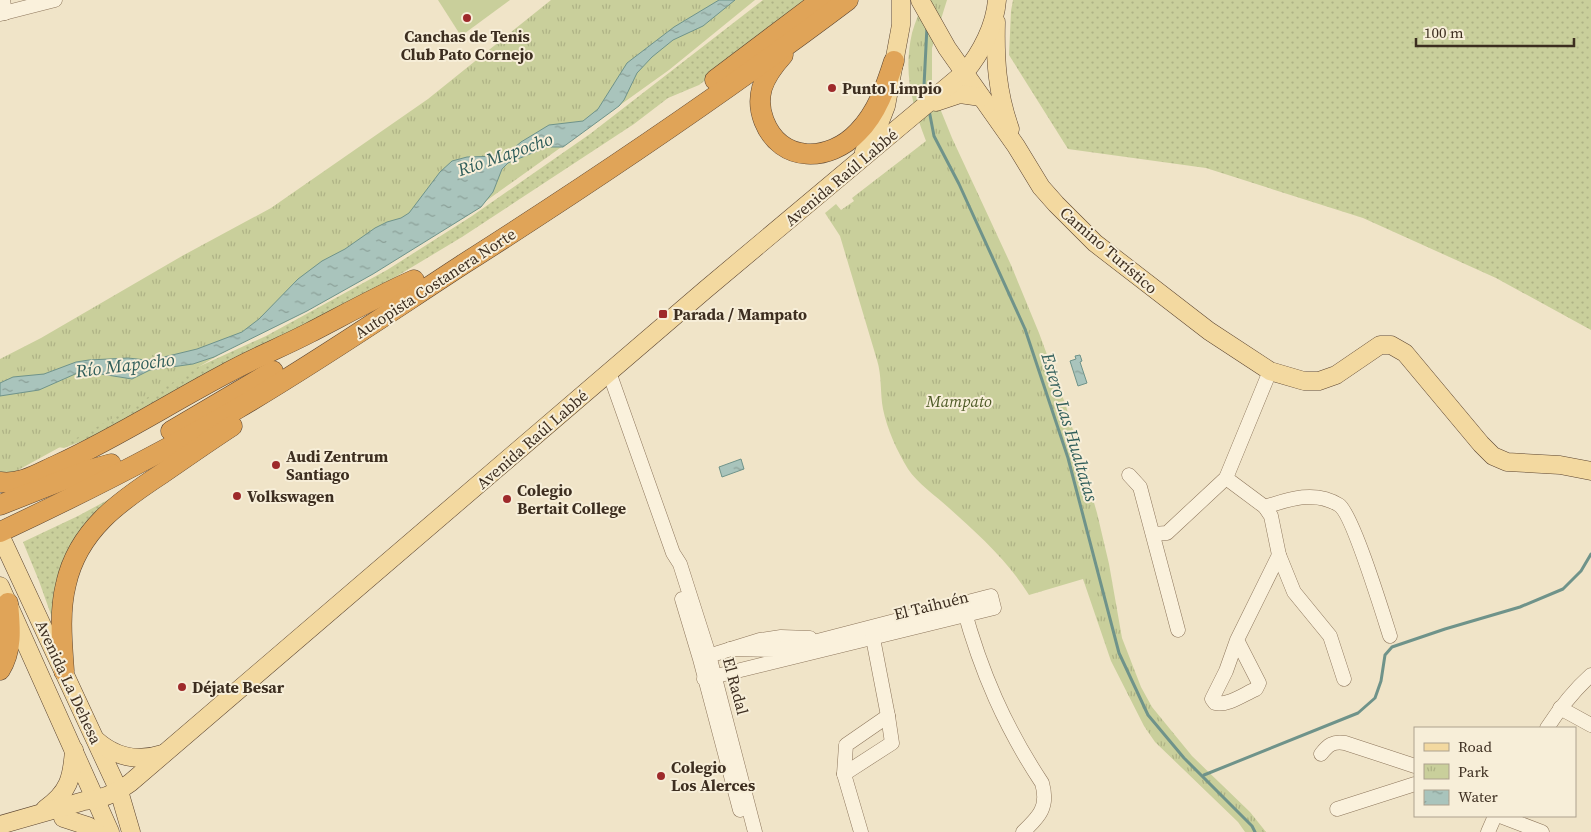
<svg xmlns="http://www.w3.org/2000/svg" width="1591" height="832" viewBox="0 0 1591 832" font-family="'Source Serif 4',serif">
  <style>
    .grass { fill: url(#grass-dots) }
    .park { fill: url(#park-tufts) }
    .pitch { fill: #c9cf9b }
    .water { fill: url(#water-ripples); stroke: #6f938a }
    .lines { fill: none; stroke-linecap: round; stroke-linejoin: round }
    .stream { stroke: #6f938a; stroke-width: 3 }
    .minor-casing { stroke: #8d765c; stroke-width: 15 }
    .major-casing { stroke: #5b4430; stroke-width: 19 }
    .highway-casing { stroke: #5b4430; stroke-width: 21 }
    .minor { stroke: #faf1dc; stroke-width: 14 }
    .major { stroke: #f3d9a0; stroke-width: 18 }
    .highway { stroke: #e0a458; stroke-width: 20 }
    .poi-dot { fill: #9e2a2b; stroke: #f7eed8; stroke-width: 2 }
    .labels { text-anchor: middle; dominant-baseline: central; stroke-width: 4; stroke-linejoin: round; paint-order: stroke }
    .poi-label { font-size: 16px; font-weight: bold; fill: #3d2e20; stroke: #f7eed8; text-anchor: start }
    .street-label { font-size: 16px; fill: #3d2e20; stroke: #f7eed8 }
    .park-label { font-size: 16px; font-style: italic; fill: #4d5a26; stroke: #f7eed8 }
    .water-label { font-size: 18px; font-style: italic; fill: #2f5d5a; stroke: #f7eed8 }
  </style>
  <defs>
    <pattern id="grass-dots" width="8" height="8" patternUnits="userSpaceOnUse" patternTransform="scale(1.25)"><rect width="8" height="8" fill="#c9cf9b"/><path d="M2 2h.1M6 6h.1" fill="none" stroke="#aeb285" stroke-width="1.8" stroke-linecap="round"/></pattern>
    <pattern id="park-tufts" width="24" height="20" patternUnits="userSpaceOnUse" patternTransform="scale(1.25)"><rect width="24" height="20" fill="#c9cf9b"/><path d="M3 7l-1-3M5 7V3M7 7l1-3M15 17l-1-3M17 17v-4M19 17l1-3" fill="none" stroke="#aeb285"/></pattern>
    <pattern id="water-ripples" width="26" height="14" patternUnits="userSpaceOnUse" patternTransform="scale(1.25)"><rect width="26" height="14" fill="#a9c4bc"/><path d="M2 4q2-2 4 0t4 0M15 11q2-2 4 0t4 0" fill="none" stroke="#8ba098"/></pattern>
  </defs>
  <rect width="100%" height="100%" fill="#f0e4c8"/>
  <g class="grass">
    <path d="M763 0H808L792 14 699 85 668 98 634 124 462 237 334 314 119 427 64 448 51 446 142 388 198 367 266 336 387 270 472 216 590 134Z"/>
    <path d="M1013 0H1591V330L1496 278 1363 218 1206 168 1068 149 1009 55 1011 11Z"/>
    <path d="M128 489 95 525 55 626 39 581 23 542 78 516Z"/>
  </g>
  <g class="park">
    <path d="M551 0H755L669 70 465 216 222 353 113 418 0 480V359L41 338 182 256 271 208 428 99Z"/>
    <path d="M924 0H947L932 48V82L937 101 952 138 1011 265 1039 333 1066 406 1097 513 1109 564 1122 638 1141 687 1152 707 1192 756 1250 812 1266 832H1245L1238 822 1155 742 1144 726 1111 661 1083 579 1029 595C1008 561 978 534 949 508 935 495 918 484 908 469 897 451 887 429 883 409 880 393 882 376 877 360L840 236 825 213 836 204 841 210 854 201 852 198 926 141C912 104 903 73 912 33 915 22 920 11 924 0Z"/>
  </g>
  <path class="pitch" d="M438 0H510L461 36Z"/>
  <g class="water">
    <path d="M719 0H735L703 26 673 40 652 57 637 73 624 100 619 106 563 147H547L508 163 502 169 493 192 481 207 373 274 307 311 214 357 193 364 150 370 132 379 82 371 39 390 0 396V383L13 377 44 374 76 362 89 360 128 358 146 360 164 357 197 349 242 332 259 319 298 279 322 261 345 249 375 228 387 222 401 218 409 213 440 172 452 161 467 157 499 156 508 153 521 142 549 125 583 121 598 109 627 63 674 27Z"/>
    <path d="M1080 355 1082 361 1080 362 1087 383 1078 386 1070 361 1076 359 1075 356Z"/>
    <path d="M741 459 744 469 722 477 719 467Z"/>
  </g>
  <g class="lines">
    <g class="stream">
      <path d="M926 97 924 86 927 26"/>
      <path d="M929 110 934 136 959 184 1025 329 1068 458 1119 653 1148 715 1184 758 1252 826 1255 832"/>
      <path d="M1204 775 1358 713 1375 698 1381 681 1385 655 1392 647 1445 629 1520 607 1563 589 1581 571 1591 554"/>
    </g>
    <defs>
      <g id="minor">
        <path d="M3 0 5 13"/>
        <path d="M0 14 55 0"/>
        <path d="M609 372 673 553 680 564 709 655 755 832"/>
        <path d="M1129 475 1140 487 1178 630"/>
        <path d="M1226 478 1265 507 1271 516 1279 555 1294 592 1330 636 1344 679"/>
        <path d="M1265 507C1289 499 1315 490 1339 505 1352 513 1383 614 1390 636"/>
        <path d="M1153 534 1167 533 1226 478 1270 371"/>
        <path d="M682 599 700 659 740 810"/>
        <path d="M963 606C981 672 1005 727 1042 783 1049 807 1039 817 1023 832"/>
        <path d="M1237 640 1259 683 1256 689C1244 694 1228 706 1215 703L1212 699 1226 671 1237 640 1279 555"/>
        <path d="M702 658 760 640 781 637 810 638"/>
        <path d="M704 679 994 608 991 596 798 646 775 650 730 649"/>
        <path d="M1560 708 1591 725"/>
        <path d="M1547 728C1560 708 1573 691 1591 675"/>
        <path d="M1321 754C1328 745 1333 741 1345 743L1415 766"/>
        <path d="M844 774 892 743 888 716 871 628"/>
        <path d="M1337 809 1415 784"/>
        <path d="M1500 816 1542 832"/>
        <path d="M861 832 844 774 846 745 888 716"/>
        <path d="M1488 832 1495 816"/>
      </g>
      <g id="major">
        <path d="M920 0 947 48 1016 146 1041 187 1056 204 1095 243 1209 331 1270 371 1304 381H1319L1336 375 1380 345H1391L1405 353 1481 444 1493 456 1507 462 1560 465 1591 471"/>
        <path d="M996 22C995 60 997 92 1010 129"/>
        <path d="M936 102 960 94 981 97"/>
        <path d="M864 152 879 124 886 106 901 25V0"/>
        <path d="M0 535 119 791 131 832"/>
        <path d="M0 586 110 832"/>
        <path d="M96 740C115 757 138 762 162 754"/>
        <path d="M45 809C69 792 72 778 74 750"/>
        <path d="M63 818 88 826 97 832"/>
        <path d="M0 825 84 801C101 800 116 793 130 783L705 290 965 72C981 53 995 26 997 0"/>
      </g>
      <g id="highway">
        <path d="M783 55C774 65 766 75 762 88 759 99 760 111 764 121 781 164 830 162 858 132 877 113 886 86 894 61"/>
        <path d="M715 80 821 0"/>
        <path d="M171 431 273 371"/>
        <path d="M0 482C21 485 39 473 57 465 116 438 170 403 227 373 254 358 282 347 309 333 344 315 378 296 414 280"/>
        <path d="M0 505 86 471 111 464"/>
        <path d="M0 532C81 494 160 454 237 409 314 364 387 314 462 265 594 181 723 94 848 0"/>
        <path d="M0 670C13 649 10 626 8 603"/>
        <path d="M64 671C62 642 59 612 66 584 78 530 120 501 163 473 186 457 209 441 232 426"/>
      </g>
    </defs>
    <use href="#minor" class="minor-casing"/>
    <use href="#major" class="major-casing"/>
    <use href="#highway" class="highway-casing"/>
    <use href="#minor" class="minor"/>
    <use href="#major" class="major"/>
    <use href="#highway" class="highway"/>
  </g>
  <g class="poi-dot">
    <circle cx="467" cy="18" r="5"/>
    <circle cx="832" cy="88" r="5"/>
    <rect x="658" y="309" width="10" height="10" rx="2.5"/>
    <circle cx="276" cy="465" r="5"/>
    <circle cx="237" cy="496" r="5"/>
    <circle cx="507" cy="499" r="5"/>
    <circle cx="182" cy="687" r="5"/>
    <circle cx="661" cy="776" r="5"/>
  </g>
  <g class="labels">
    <g class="poi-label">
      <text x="467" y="36" text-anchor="middle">Canchas de Tenis<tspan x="467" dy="18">Club Pato Cornejo</tspan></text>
      <text x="842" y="88">Punto Limpio</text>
      <text x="673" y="314">Parada / Mampato</text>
      <text x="286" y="456">Audi Zentrum<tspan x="286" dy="18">Santiago</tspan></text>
      <text x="517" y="490">Colegio<tspan x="517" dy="18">Bertait College</tspan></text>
      <text x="247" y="496">Volkswagen</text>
      <text x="192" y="687">Déjate Besar</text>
      <text x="671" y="767">Colegio<tspan x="671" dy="18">Los Alerces</tspan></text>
    </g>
    <g class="street-label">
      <text transform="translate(841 177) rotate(-40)">Avenida Raúl Labbé</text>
      <text transform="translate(1109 250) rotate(41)">Camino Turístico</text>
      <text transform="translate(435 283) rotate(-33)">Autopista Costanera Norte</text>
      <text transform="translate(532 439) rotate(-41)">Avenida Raúl Labbé</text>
      <text transform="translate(931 605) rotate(-14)">El Taihuén</text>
      <text transform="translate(69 682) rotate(65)">Avenida La Dehesa</text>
      <text transform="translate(736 686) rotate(75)">El Radal</text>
    </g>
    <g class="park-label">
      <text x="959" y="401">Mampato</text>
    </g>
    <g class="water-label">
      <text transform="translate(505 154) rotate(-19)">Río Mapocho</text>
      <text transform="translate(125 365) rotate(-7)">Río Mapocho</text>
      <text transform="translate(1070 427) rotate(73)">Estero Las Hualtatas</text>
    </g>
  </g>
  <rect x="1414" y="727" width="162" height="90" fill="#f7eed8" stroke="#ada18e"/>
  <rect x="1424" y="743" width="25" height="8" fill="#f3d9a0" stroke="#ada18e"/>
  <text x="1458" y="752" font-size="15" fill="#3d2e20">Road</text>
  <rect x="1424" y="764" width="25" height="15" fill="url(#park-tufts)" stroke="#ada18e"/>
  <text x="1458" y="777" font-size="15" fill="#3d2e20">Park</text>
  <rect x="1424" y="790" width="25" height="15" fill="url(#water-ripples)" stroke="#ada18e"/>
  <text x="1458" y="802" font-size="15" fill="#3d2e20">Water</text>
  <path d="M1416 38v8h158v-8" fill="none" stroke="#3d2e20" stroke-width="2.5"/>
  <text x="1424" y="38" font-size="15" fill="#3d2e20" stroke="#f7eed8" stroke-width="4" paint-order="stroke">100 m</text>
</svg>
